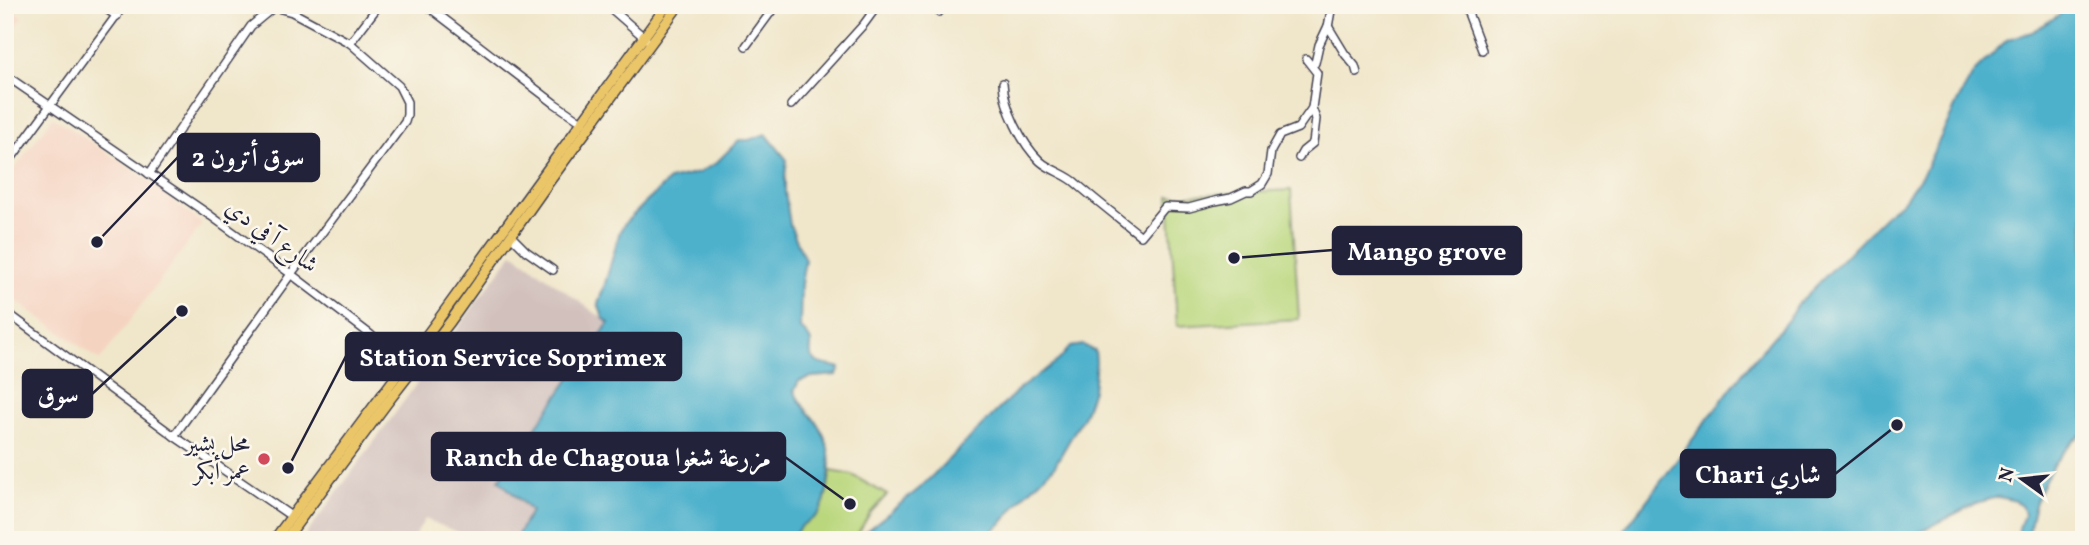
<svg xmlns="http://www.w3.org/2000/svg" width="2089" height="545" viewBox="0 0 2089 545" font-family="Vollkorn,Amiri,serif">
  <style>
    .built { fill: #f5d3c1 }
    .industrial { fill: #d1c0bc }
    .green { fill: #bad77d; stroke: #6e7c5c; stroke-width: 2 }
    .water { fill: #4db1cc; stroke: #386a84; stroke-width: 2 }
    .lines { fill: none; stroke-linecap: round; stroke-linejoin: round }
    .minor-casing { stroke: #413f50; stroke-width: 10 }
    .major-casing { stroke: #413f50; stroke-width: 12 }
    .minor { stroke: #fff; stroke-width: 7 }
    .major { stroke: #ebc669; stroke-width: 9 }
    .poi-dot { fill: #d1495b; stroke: #fbf7ec; stroke-width: 2.5 }
    .labels { text-anchor: middle; dominant-baseline: central; stroke-width: 5; stroke-linejoin: round; paint-order: stroke }
    .street-label { font-size: 24px; fill: #22223b; stroke: #fbf7ec }
    .poi-label { font-size: 24px; fill: #22223b; stroke: #fbf7ec; text-anchor: end }
    .leader { fill: none; stroke: #22223b; stroke-width: 2.5 }
    .callout-dot { fill: #22223b; stroke: #fbf7ec; stroke-width: 2.5 }
    .callout { fill: #22223b; stroke: #22223b; stroke-width: 2.5 }
    .callout-label { font-size: 26px; text-anchor: middle; font-weight: bold; fill: #fff }
  </style>
  <rect width="100%" height="100%" fill="#fbf7ec"/>
  <filter id="ink" filterUnits="userSpaceOnUse"><feTurbulence type="fractalNoise" baseFrequency=".0143" numOctaves="2"/><feDisplacementMap in="SourceGraphic" scale="14" xChannelSelector="R" yChannelSelector="G"/><feConvolveMatrix kernelMatrix="1 2 1 2 8 2 1 2 1" color-interpolation-filters="sRGB"/></filter>
  <filter id="wash" filterUnits="userSpaceOnUse"><feTurbulence type="fractalNoise" baseFrequency=".00686" numOctaves="4" result="noise"/><feDisplacementMap in="SourceGraphic" scale="28" xChannelSelector="R" yChannelSelector="G"/><feGaussianBlur stdDeviation="1.57" result="paint"/><feColorMatrix in="noise" values="0 0 0 0 0 0 0 0 0 0 0 0 0 0 0 0 0 1.4 0 .05"/><feComposite in="paint" operator="in"/></filter>
  <g filter="url(#wash)">
    <rect width="100%" height="100%" fill="#f0e6ca"/>
    <g class="built">
      <path d="M7 6 23 17 5 41V8Z"/>
      <path d="M53 117 144 177 202 224 100 360 5 293V182Z"/>
    </g>
    <path class="industrial" d="M513 253 609 323 499 480 531 511 515 540H477L425 519 412 540H302Z"/>
    <g class="green">
      <path d="M1291 190 1299 319 1177 326 1169 196Z"/>
      <path d="M831 471 852 475 887 495 870 513 854 540H793C800 521 803 526 816 515 827 505 828 484 831 471Z"/>
    </g>
    <g class="water">
      <path d="M2066 5H2084V432C2051 458 2031 498 2029 540H2018L2019 528 2024 515 2022 507 2016 501 1998 497 1976 503 1905 540H1617L1744 371 1788 320 1796 306 1889 212 1904 200 1924 172 1959 99 1974 72 2008 39 2032 32 2059 15Z"/>
      <path d="M766 134 787 160 785 176V192L790 225 805 260 801 284 800 328C804 332 810 336 811 342 812 351 807 355 817 362 824 366 833 365 840 368L837 375 812 377 799 381 794 391C800 405 811 414 819 426 830 444 832 463 828 483 827 492 824 506 818 514 806 527 802 517 793 540H515L531 511 499 480 609 323 603 318 598 303 605 284 620 231 626 222 669 180 698 173 716 163 739 140H749Z"/>
      <path d="M1083 345 1095 351 1096 362 1093 390 1084 415 1054 467 1025 495 1001 524 980 540H857L860 536 920 488 1019 389 1059 360 1070 347Z"/>
    </g>
  </g>
  <g filter="url(#ink)">
    <g class="lines">
      <defs>
        <g id="minor">
          <path d="M100 5 117 16"/>
          <path d="M426 5 554 103 583 123"/>
          <path d="M607 5 646 39"/>
          <path d="M1465 5 1482 50"/>
          <path d="M939 12 946 5"/>
          <path d="M1328 27 1332 5"/>
          <path d="M350 43 379 5"/>
          <path d="M746 46 776 5"/>
          <path d="M1315 63 1319 45 1328 26 1345 54 1355 66 1357 73"/>
          <path d="M5 75 211 216 291 274 371 335 405 368"/>
          <path d="M1003 83C1004 108 1022 144 1040 161 1051 171 1067 174 1077 184 1098 202 1120 219 1141 236L1165 207 1189 208 1215 201 1231 198 1246 191H1251L1262 184 1268 174 1271 151 1280 135 1298 128 1312 108"/>
          <path d="M791 105 864 24 878 5"/>
          <path d="M1299 158 1303 151 1313 143 1316 119 1312 108 1317 73 1306 59"/>
          <path d="M5 167 124 5"/>
          <path d="M149 174 251 26 274 7 292 12 350 43 399 86 407 102V115L405 122 291 274 174 436"/>
          <path d="M511 236 526 251 553 270"/>
          <path d="M5 311 174 436 291 516"/>
        </g>
        <g id="major">
          <path d="M274 540 441 316 667 5"/>
          <path d="M285 540 387 403 450 322 549 182 679 5"/>
        </g>
      </defs>
      <use href="#minor" class="minor-casing"/>
      <use href="#major" class="major-casing"/>
      <use href="#minor" class="minor"/>
      <use href="#major" class="major"/>
    </g>
  </g>
  <circle class="poi-dot" cx="264" cy="459" r="7"/>
  <g class="labels">
    <g class="street-label">
      <text transform="translate(271 237) rotate(36)">شارع آ في دي</text>
    </g>
    <g class="poi-label">
      <text x="250" y="445">محل بشير<tspan x="250" dy="28">عمر أبكر</tspan></text>
    </g>
  </g>
  <path class="leader" d="M97 242L178 157M1234 258L1333 250M288 468L346 356M182 311L92 394M850 504L785 457M1897 425L1835 474"/>
  <g class="callout-dot">
    <circle cx="97" cy="242" r="7"/>
    <circle cx="1234" cy="258" r="7"/>
    <circle cx="288" cy="468" r="7"/>
    <circle cx="182" cy="311" r="7"/>
    <circle cx="850" cy="504" r="7"/>
    <circle cx="1897" cy="425" r="7"/>
  </g>
  <g class="callout">
    <rect x="178" y="134" width="141" height="47" rx="7"/>
    <rect x="1333" y="227" width="188" height="47" rx="7"/>
    <rect x="346" y="333" width="335" height="47" rx="7"/>
    <rect x="23" y="370" width="69" height="47" rx="7"/>
    <rect x="432" y="433" width="353" height="47" rx="7"/>
    <rect x="1681" y="450" width="154" height="47" rx="7"/>
  </g>
  <g class="callout-label">
    <text x="248" y="166">سوق أترون 2</text>
    <text x="1427" y="260">Mango grove</text>
    <text x="513" y="366">Station Service Soprimex</text>
    <text x="58" y="403">سوق</text>
    <text x="608" y="466">Ranch de Chagoua مزرعة شغوا</text>
    <text x="1758" y="483">Chari شاري</text>
  </g>
  <rect width="2089" height="545" fill="none" stroke="#fbf7ec" stroke-width="28"/>
  <g transform="translate(2022 479) rotate(285)" stroke="#fbf7ec" stroke-width="5" paint-order="stroke">
  <path d="M0-5L12 26L0 18L-12 26Z" fill="#22223b"/>
  <text y="-10" font-size="19" font-weight="bold" text-anchor="middle" fill="#22223b">N</text>
  </g>
</svg>
